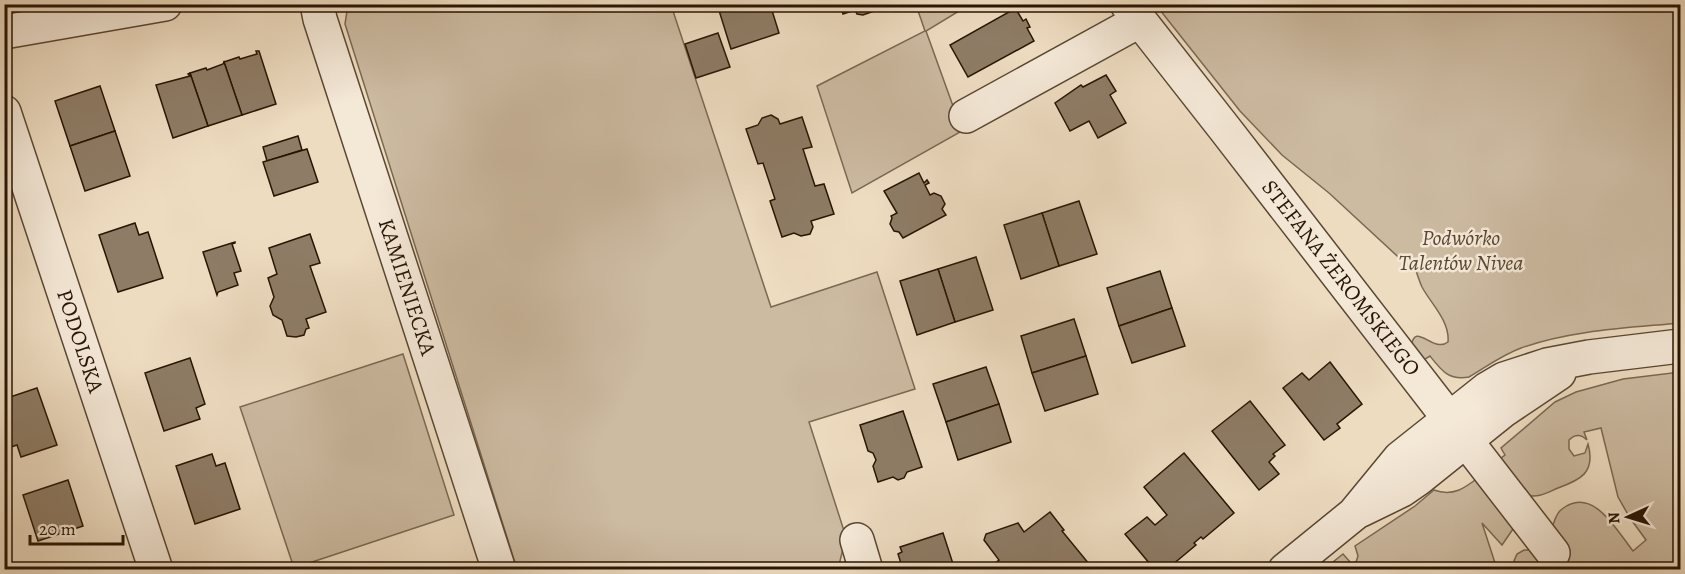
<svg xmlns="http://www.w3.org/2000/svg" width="1685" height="574" viewBox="0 0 1685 574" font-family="Alegreya,serif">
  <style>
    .green { fill: #ccbaa1; stroke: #7a6852; stroke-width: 1.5 }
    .building { fill: #8e7c66; stroke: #271504; stroke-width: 1.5 }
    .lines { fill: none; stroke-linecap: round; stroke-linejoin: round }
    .minor-casing { stroke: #594733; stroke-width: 36 }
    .minor { stroke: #f4e8d7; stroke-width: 33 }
    .labels { text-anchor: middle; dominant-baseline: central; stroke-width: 5; stroke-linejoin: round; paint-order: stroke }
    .park-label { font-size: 22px; font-style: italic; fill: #594733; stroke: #f4e8d7 }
    .street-label { font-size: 22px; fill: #271504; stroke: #f4e8d7 }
  </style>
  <rect width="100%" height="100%" fill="#eedcc1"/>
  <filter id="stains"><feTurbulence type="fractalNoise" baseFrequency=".00333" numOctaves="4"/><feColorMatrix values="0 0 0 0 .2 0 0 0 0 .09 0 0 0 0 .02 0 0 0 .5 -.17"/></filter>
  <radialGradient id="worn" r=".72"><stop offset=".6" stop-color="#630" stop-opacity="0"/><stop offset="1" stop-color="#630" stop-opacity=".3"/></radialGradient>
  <g class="green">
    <path d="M5 4H45L46 6 5 13Z"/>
    <path d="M348 5H671L771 307 877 272 915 389 809 422 846 537 838 569H517L345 24Z"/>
    <path d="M916 5H969L926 31 962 131 852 193 817 86 925 31Z"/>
    <path d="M1156 5H1680V323C1628 328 1572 330 1521 348 1502 355 1486 367 1469 377 1449 381 1441 370 1430 356L1422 361 1411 348C1414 319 1433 354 1448 342 1450 321 1431 304 1422 287 1419 281 1418 275 1415 269L1408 266 1329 193 1282 155 1240 111Z"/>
    <path d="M403 354 454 515 294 568 240 407Z"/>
    <path d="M1680 372V569H1577L1567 563 1549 567V569H1520L1514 561 1517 554 1524 550H1533C1539 543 1546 536 1551 529 1555 522 1555 514 1562 509 1593 485 1617 531 1633 551L1646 540 1630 518 1618 497 1601 428 1584 432 1587 440C1581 434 1575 434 1569 440V449L1574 456 1585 453 1588 444C1596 473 1580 480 1558 488 1546 493 1539 498 1526 495L1497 461 1505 455 1501 448 1555 402 1576 392 1623 379Z"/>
    <path d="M1479 477 1512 522 1513 529 1502 545 1482 523 1497 569 1323 570 1343 554 1351 563 1356 562 1358 556 1355 546 1415 506 1434 490C1453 497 1465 488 1479 477Z"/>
  </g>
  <g class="building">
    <path d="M717 4H748L749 7 757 4H770L779 33 731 49Z"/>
    <path d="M840 4H878L879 7 874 11 863 15 857 14 855 10 843 14Z"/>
    <path d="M1023 4 1027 5 1017 11 1023 21 1026 19 1030 27 1027 28 1034 41 968 77 950 45Z"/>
    <path d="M718 33 730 67 696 78 685 44Z"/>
    <path d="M256 51H259L276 104 242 115 224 62 239 57 240 59 257 54Z"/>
    <path d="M224 62 242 115 208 126 190 73 206 68 207 70 223 64Z"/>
    <path d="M190 73 208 126 173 138 156 85 190 76 188 74Z"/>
    <path d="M1106 75 1116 91 1110 95 1126 123 1098 138 1089 121 1070 131 1055 103 1081 85 1083 87Z"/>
    <path d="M100 86 115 131 70 146 55 101Z"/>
    <path d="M771 115 778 119 780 124 802 117 812 147 803 149 815 186 824 184 834 214 811 221 813 227 810 234 801 236 794 233 782 237 770 201 775 199 763 163 758 164 746 129 758 125 762 118Z"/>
    <path d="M115 131 130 176 85 191 70 146Z"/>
    <path d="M298 136 302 150 267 161 263 147Z"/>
    <path d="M307 149 318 182 274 196 263 162Z"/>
    <path d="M919 173 924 183 927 180 929 183 925 185 930 195 934 193 941 196 945 204 942 209 946 215 903 238 899 232 894 231 890 224 892 218 891 216 897 213 884 191Z"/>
    <path d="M1079 201 1097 254 1059 266 1042 213Z"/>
    <path d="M1042 213 1059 266 1021 279 1004 225Z"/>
    <path d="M135 223 139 235 148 232 163 278 118 292 99 235Z"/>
    <path d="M310 234 320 263 310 266 326 312 306 319 309 328 306 329 304 335 296 337 287 336 282 320 273 315 270 306 274 297 268 278 277 274 269 248Z"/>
    <path d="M235 242V243L232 244 241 271 234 273 238 285 218 292 217 295 203 252Z"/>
    <path d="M976 257 993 310 955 322 938 269Z"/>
    <path d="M938 269 955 322 917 335 900 281Z"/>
    <path d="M1160 271 1172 308 1119 326 1107 288Z"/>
    <path d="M4 289 10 305 4 306Z"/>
    <path d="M1172 308 1185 346 1132 363 1119 326Z"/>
    <path d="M1074 319 1086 356 1032 373 1021 336Z"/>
    <path d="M1086 356 1098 394 1045 411 1032 373Z"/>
    <path d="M190 358 205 404 196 408 200 419 164 431 145 373Z"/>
    <path d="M1330 362 1362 404 1337 424 1340 428 1324 440 1283 388 1302 373 1309 380Z"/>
    <path d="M986 367 999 404 946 422 933 384Z"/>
    <path d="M37 388 57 445 21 457 17 445 8 448 4 439V399Z"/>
    <path d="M1250 401 1285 445 1273 454 1275 456 1269 462 1279 474 1259 490 1212 431Z"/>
    <path d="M999 404 1011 442 958 460 946 422Z"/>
    <path d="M903 411 922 467 907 472 904 478 898 480 893 477 878 482 873 466 876 460 873 453 868 451 860 425Z"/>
    <path d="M1184 453 1234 513 1203 539 1201 537 1194 543 1196 545 1166 570H1155L1125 534 1147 517 1155 525 1167 515 1144 487Z"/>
    <path d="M212 454 216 466 225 463 240 509 195 524 176 466Z"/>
    <path d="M68 480 83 526 38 541 23 495Z"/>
    <path d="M1050 512 1064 530 1062 531 1094 570H998L994 564 999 560 984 540 986 534 1018 523 1024 532Z"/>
    <path d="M943 533 955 570H903L898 554 902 552 900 547Z"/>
  </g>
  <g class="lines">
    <defs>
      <g id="minor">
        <path d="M317 4 320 19 499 570"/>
        <path d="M1127 4 1225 129 1553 553"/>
        <path d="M4 32 165 4"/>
        <path d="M4 112 156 570"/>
        <path d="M966 116 1139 21"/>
        <path d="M1361 510 1402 490 1418 479 1504 410 1559 373"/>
        <path d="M857 540 866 570"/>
        <path d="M1285 570 1354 514 1400 458 1487 389 1504 379 1547 365 1589 357 1680 346"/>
      </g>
    </defs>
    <use href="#minor" class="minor-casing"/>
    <use href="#minor" class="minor"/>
  </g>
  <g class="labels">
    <g class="park-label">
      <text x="1461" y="238">Podwórko<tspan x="1461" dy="25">Talentów Nivea</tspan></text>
    </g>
    <g class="street-label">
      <text transform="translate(1341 278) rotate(52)">STEFANA ŻEROMSKIEGO</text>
      <text transform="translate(407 287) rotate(72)">KAMIENIECKA</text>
      <text transform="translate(80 341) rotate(72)">PODOLSKA</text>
    </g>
  </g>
  <rect width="1685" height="574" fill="none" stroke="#eedcc1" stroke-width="24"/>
  <rect x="6" y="6" width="1673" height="562" fill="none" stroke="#271504" stroke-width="3"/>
  <rect x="12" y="12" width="1661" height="550" fill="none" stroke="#271504" stroke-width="1.5"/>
  <g transform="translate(1628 517) rotate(266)" stroke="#f4e8d7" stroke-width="4.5" paint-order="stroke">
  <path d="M0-4.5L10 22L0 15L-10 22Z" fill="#271504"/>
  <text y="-9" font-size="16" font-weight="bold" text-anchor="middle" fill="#271504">N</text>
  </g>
  <path d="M30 535v9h93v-9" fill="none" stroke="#271504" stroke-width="3"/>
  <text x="39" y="535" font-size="18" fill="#271504" stroke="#f4e8d7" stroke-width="4.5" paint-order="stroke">20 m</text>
  <rect width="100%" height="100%" filter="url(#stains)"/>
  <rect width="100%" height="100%" fill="url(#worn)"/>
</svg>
